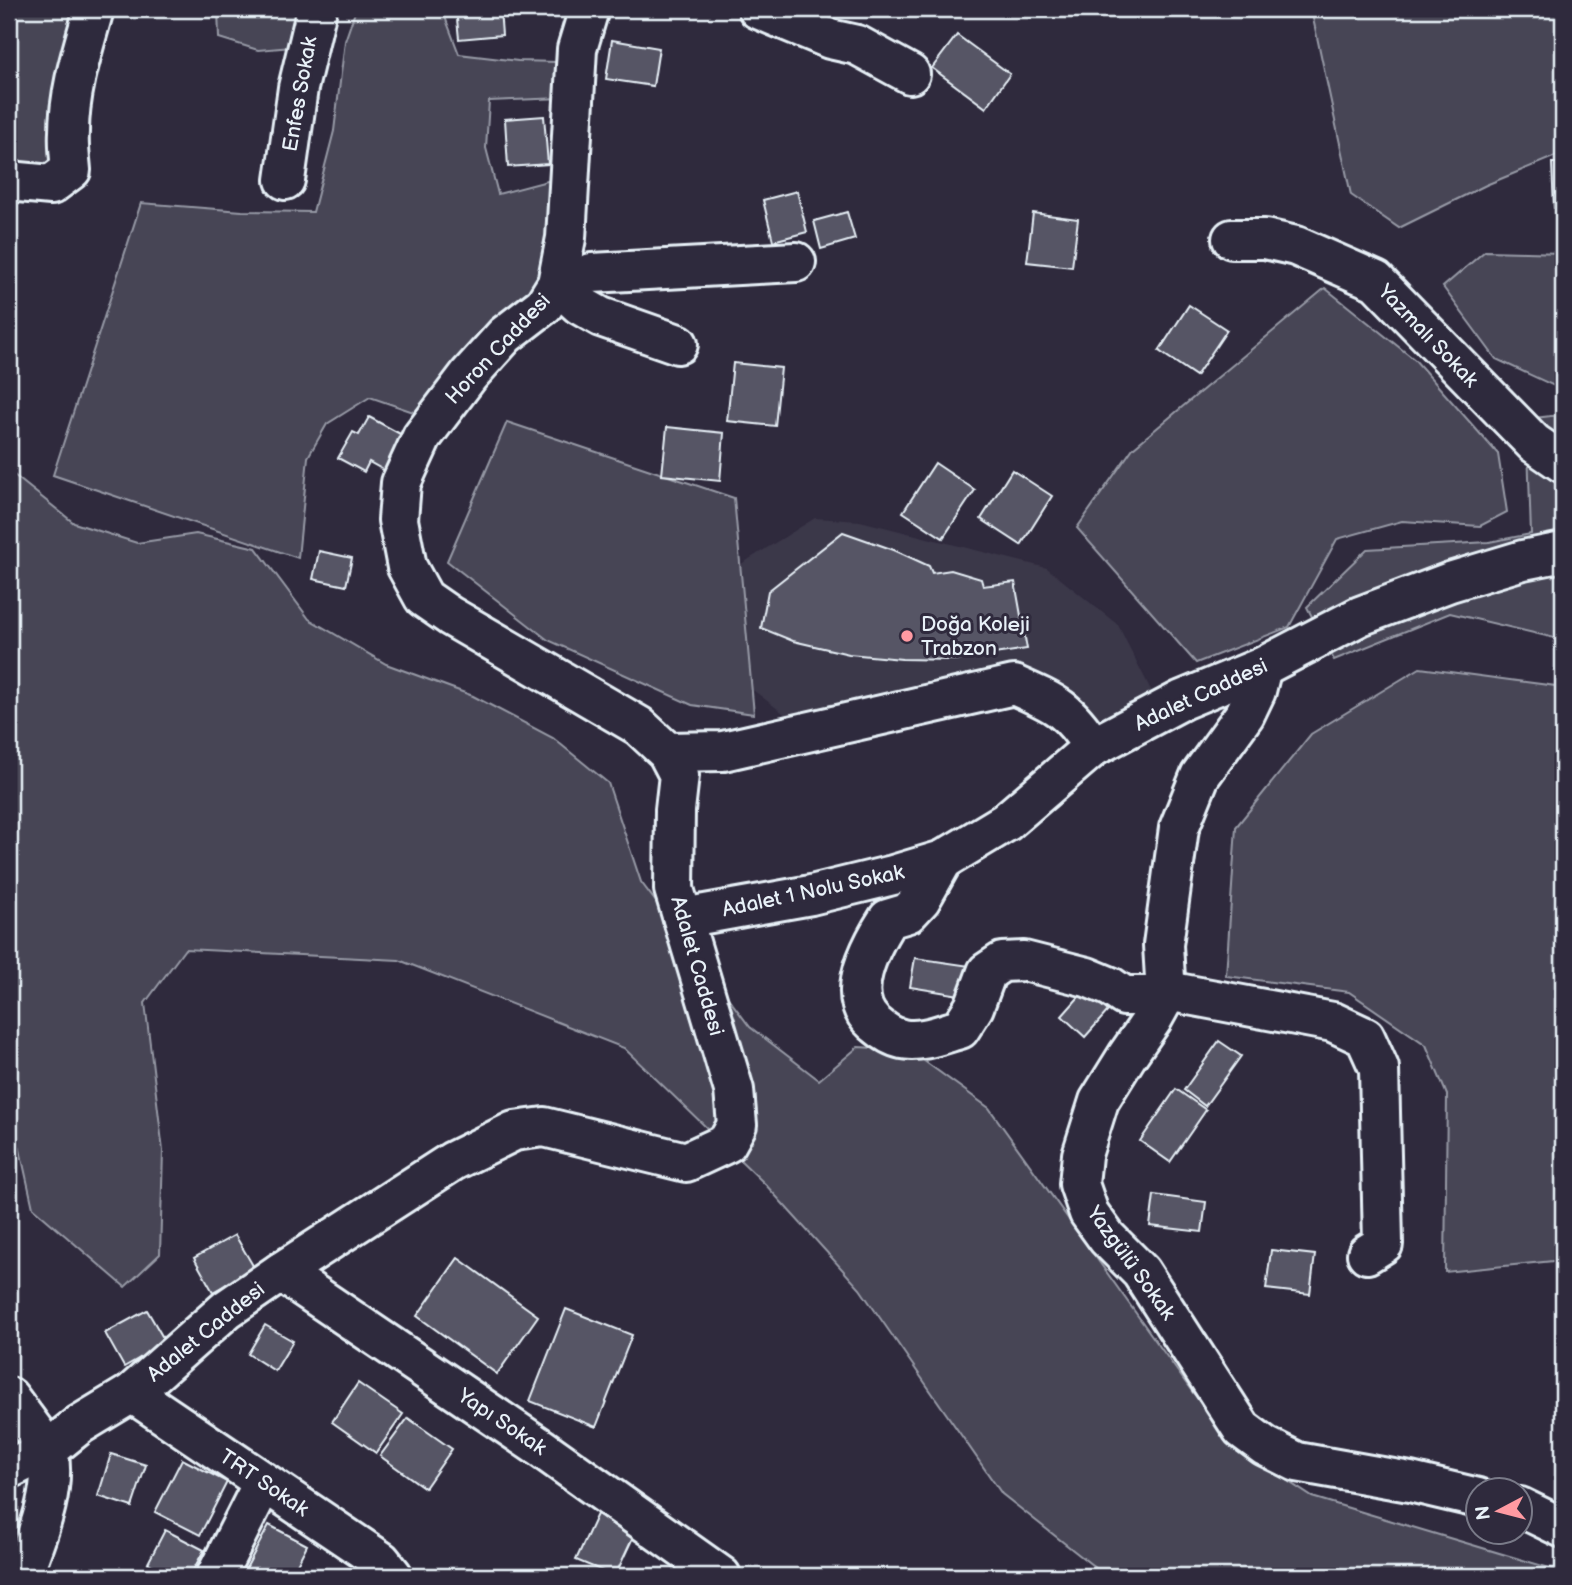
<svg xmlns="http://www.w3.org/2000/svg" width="1572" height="1585" viewBox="0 0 1572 1585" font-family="'Balsamiq Sans',sans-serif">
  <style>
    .built { fill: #3b3749 }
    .green { fill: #464455; stroke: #979aa6; stroke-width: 2 }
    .building { fill: #575565; stroke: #e8f1f8; stroke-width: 2 }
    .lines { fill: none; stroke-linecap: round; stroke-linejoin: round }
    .minor-casing { stroke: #e8f1f8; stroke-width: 44 }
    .minor { stroke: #2f2a3d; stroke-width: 38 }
    .poi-dot { fill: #ff9aa2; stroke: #2f2a3d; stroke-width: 2.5 }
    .labels { text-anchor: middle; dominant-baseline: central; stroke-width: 6; stroke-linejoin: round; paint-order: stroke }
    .street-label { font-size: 21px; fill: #e8f1f8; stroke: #2f2a3d }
    .poi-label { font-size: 21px; fill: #e8f1f8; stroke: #2f2a3d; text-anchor: start }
  </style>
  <rect width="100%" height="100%" fill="#2f2a3d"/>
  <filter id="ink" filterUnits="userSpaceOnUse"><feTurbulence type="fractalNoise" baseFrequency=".0143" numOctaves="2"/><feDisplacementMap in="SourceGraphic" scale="14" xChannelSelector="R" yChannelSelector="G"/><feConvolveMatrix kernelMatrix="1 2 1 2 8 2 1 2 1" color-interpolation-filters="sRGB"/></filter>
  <g filter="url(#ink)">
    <path class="built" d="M815 518 860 521 1047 568 1118 625 1156 700 1095 733 1002 681 799 725 696 647 730 571Z"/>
    <g class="green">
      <path d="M9 9H82L71 162 47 169 9 162Z"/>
      <path d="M218 9H312L303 46 258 50 219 38Z"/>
      <path d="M356 9H442L459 54 518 61 557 62 562 98 489 101 486 148 498 194 551 180V261L434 419 370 397 327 424 308 457 298 558 53 475 141 203 242 211 313 212 334 131 345 41Z"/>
      <path d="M1311 9H1563V153L1486 185 1399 228 1351 195Z"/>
      <path d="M1485 251 1563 253V390L1496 359 1443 287Z"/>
      <path d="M1325 288 1415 360 1498 454 1507 512 1480 526 1402 521 1337 539 1289 627 1196 663 1077 528 1133 448Z"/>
      <path d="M1559 415 1563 419V640L1450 613 1334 660 1307 607 1367 549 1489 542 1531 534 1527 419Z"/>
      <path d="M507 422 734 498 754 714 692 705 548 640 447 561Z"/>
      <path d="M9 471 74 523 137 543 196 534 256 548 309 619 386 664 473 696 553 738 608 783 641 882 750 1027 819 1080 858 1047 909 1050 989 1108 1193 1393 1248 1455 1312 1497 1563 1572V1576H1106L1002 1494 860 1289 765 1184 624 1048 399 960 185 949 145 1003 163 1151 160 1254 125 1287 33 1208 9 1100Z"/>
      <path d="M1420 668 1563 687V1260L1445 1272 1447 1095 1426 1045 1349 992 1226 976 1236 827 1311 734Z"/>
    </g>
    <g class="building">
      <path d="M456 9H500L502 35 459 39Z"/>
      <path d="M957 35 1010 74 986 108 932 68Z"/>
      <path d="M612 40 659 48 653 86 606 79Z"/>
      <path d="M544 116 548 164 508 167 505 119Z"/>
      <path d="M1552 163H1563V208H1554Z"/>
      <path d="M797 191 807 232 773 241 763 200Z"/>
      <path d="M847 212 855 239 821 249 814 221Z"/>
      <path d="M1033 213 1078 219 1072 267 1027 262Z"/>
      <path d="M1189 305 1227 330 1196 376 1159 351Z"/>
      <path d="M733 363 781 368 775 426 727 421Z"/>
      <path d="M369 417 415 442 396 477 369 462 364 472 338 458 353 432 359 435Z"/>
      <path d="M667 427 724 433 720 481 662 475Z"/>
      <path d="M935 463 975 490 943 538 903 512Z"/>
      <path d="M1012 470 1052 496 1021 545 981 519Z"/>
      <path d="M843 532 894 550 929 566 932 573 951 570 981 579 983 586 1015 582 1027 649 954 660 902 659 849 654 793 641 761 628 768 591Z"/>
      <path d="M319 551 352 558 346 586 313 579Z"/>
      <path d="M915 958 970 966 966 996 910 987Z"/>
      <path d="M1085 990 1108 1011 1085 1037 1062 1016Z"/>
      <path d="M1219 1041 1241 1056 1205 1106 1184 1090Z"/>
      <path d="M1176 1089 1206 1110 1170 1162 1140 1141Z"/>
      <path d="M1154 1195 1206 1202 1202 1232 1150 1226Z"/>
      <path d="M235 1235 255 1269 213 1292 194 1258Z"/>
      <path d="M1271 1250 1315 1255 1310 1294 1266 1289Z"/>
      <path d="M458 1258 538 1316 497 1374 417 1316Z"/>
      <path d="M566 1309 632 1335 596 1427 530 1401Z"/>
      <path d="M147 1310 166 1343 124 1367 105 1333Z"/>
      <path d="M265 1325 293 1341 275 1371 248 1354Z"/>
      <path d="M358 1383 403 1414 376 1453 332 1422Z"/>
      <path d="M408 1418 452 1449 425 1488 380 1456Z"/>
      <path d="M111 1454 146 1465 132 1507 98 1496Z"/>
      <path d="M182 1459 227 1482 200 1535 155 1512Z"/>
      <path d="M597 1514 636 1531 615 1576 576 1560Z"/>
      <path d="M269 1525 307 1545 291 1576H242Z"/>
      <path d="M165 1530 204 1550 190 1576H173L148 1563Z"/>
    </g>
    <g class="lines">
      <defs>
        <g id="minor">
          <path d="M758 9 830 39 857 45 910 74"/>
          <path d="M285 180 298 88 317 9"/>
          <path d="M9 181 51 185 71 170C70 158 68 145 69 132 69 90 83 49 94 9"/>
          <path d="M1232 239H1265L1296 246 1376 281 1534 443 1563 463"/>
          <path d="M557 284 592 273 796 262"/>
          <path d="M557 284 580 305 601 317 678 344"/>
          <path d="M1262 667 1256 691 1245 714 1200 776 1179 828 1163 945 1166 995 1152 1020 1127 1056 1099 1101 1082 1155 1079 1184 1089 1213 1107 1238 1141 1272 1242 1429 1265 1446 1297 1462 1410 1482 1478 1498"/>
          <path d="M667 752 723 751 1014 685C1055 703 1068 708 1093 747L1182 700 1262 667 1360 616 1450 582 1523 560 1563 552"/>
          <path d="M943 860 921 899 908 913 888 919C870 947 844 996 874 1023 882 1030 891 1037 902 1039 921 1043 942 1034 960 1029L974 1007 987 972 1002 962 1024 961 1087 977 1111 987 1124 996H1152L1178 993 1333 1022 1365 1037 1379 1068 1383 1244 1367 1254"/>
          <path d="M683 918 811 895 893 875 943 860 1006 822 1093 747"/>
          <path d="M281 1272 541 1448 721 1576"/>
          <path d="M132 1393 381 1561 393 1576"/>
          <path d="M9 1397 48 1450 9 1469"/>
          <path d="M1520 1507 1563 1528"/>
          <path d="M22 1576C36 1537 57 1491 48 1450L79 1425 132 1393 227 1309 281 1272 453 1161 514 1131 544 1127 686 1162 727 1143 737 1125 734 1090 674 889 675 810 679 775 667 752 639 726 450 616 424 598 407 567 398 520 401 483 422 437 469 375 505 335 544 305 557 284 566 238 577 49 589 9"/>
          <path d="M216 1576 263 1483"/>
        </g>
      </defs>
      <use href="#minor" class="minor-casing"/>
      <use href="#minor" class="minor"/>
    </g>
  </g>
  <circle class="poi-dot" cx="907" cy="636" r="7"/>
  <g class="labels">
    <g class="street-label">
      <text transform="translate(300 94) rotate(-80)">Enfes Sokak</text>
      <text transform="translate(1428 336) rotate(46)">Yazmalı Sokak</text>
      <text transform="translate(498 349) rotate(-47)">Horon Caddesi</text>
      <text transform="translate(1201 695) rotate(-25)">Adalet Caddesi</text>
      <text transform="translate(813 891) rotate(-12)">Adalet 1 Nolu Sokak</text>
      <text transform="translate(697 966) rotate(74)">Adalet Caddesi</text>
      <text transform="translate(1131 1263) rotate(54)">Yazgülü Sokak</text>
      <text transform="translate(206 1332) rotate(-39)">Adalet Caddesi</text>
      <text transform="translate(502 1422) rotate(34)">Yapı Sokak</text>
      <text transform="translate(264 1483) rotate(34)">TRT Sokak</text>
    </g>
    <g class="poi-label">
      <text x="921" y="624">Doğa Koleji<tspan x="921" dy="24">Trabzon</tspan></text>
    </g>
  </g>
  <rect width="1572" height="1585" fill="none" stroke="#2f2a3d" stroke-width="35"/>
  <rect x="18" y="18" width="1537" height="1550" fill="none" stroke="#e8f1f8" stroke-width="2.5" filter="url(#ink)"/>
  <g transform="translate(1499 1511) rotate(263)"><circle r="33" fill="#2f2a3d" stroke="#797a88" stroke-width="2"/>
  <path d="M0-5L12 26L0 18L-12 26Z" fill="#ff9aa2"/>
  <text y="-10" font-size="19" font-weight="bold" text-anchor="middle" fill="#e8f1f8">N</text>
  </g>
</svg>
